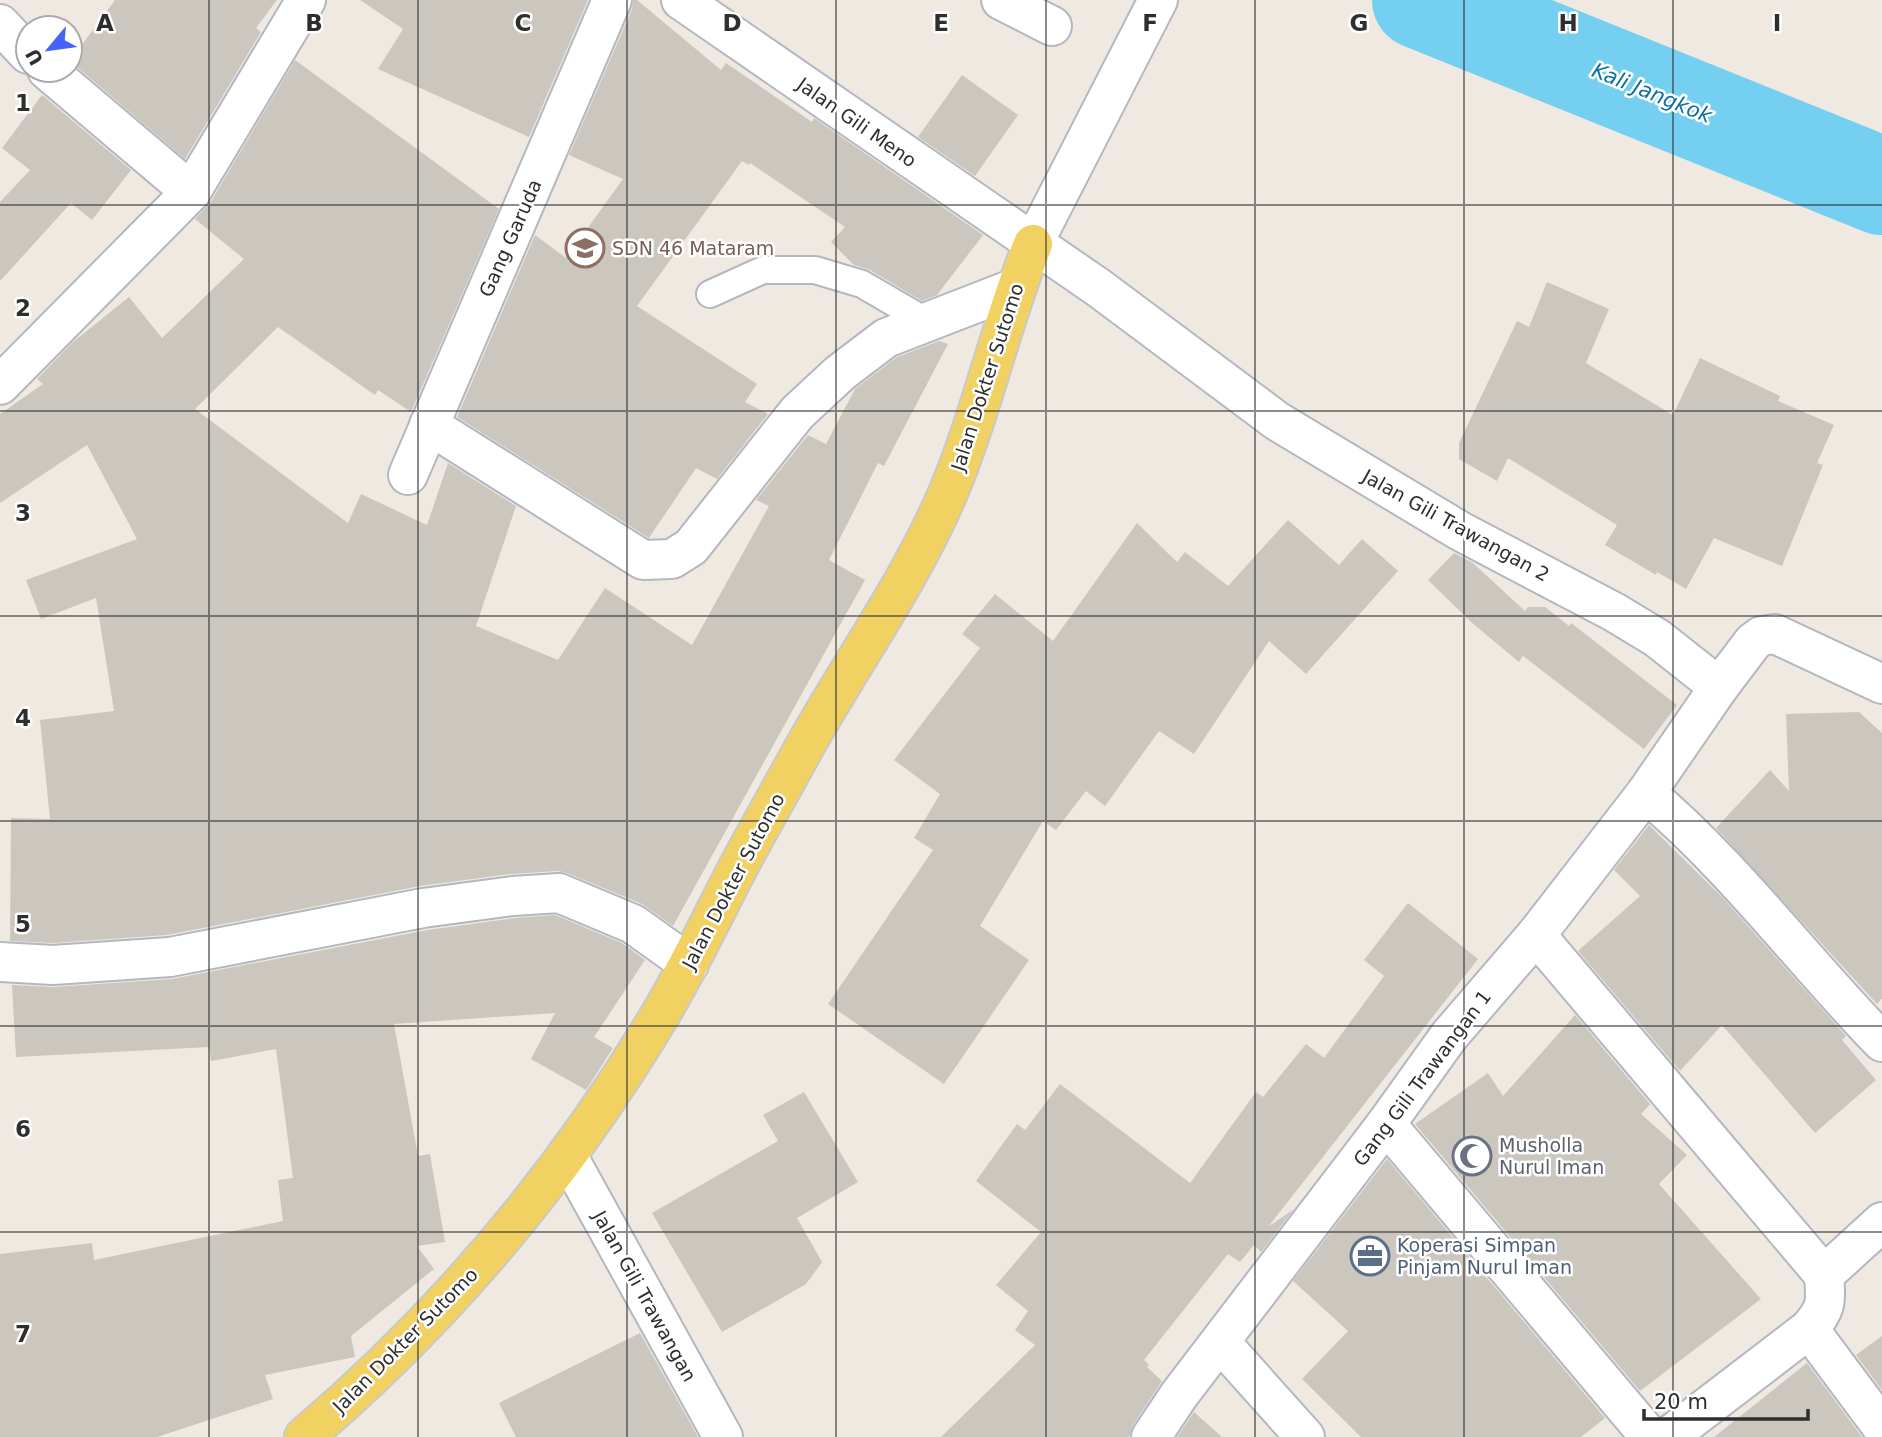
<svg xmlns="http://www.w3.org/2000/svg" width="1882" height="1437" viewBox="0 0 1882 1437" font-family="'DejaVu Sans',sans-serif">
  <style>
    .lines { fill: none; stroke-linecap: round; stroke-linejoin: round }
    .river { stroke: #75cff0; stroke-width: 98 }
    .building { fill: #cbc7bf }
    .lane-casing { stroke: #b4b7c1; stroke-width: 30 }
    .street-casing { stroke: #b4b7c1; stroke-width: 42 }
    .secondary-casing { stroke: #b4b7c1; stroke-width: 42 }
    .primary-casing { stroke: #c9c9c9; stroke-width: 42 }
    .lane { stroke: #fff; stroke-width: 26 }
    .street { stroke: #fff; stroke-width: 38 }
    .secondary { stroke: #fff; stroke-width: 38 }
    .primary { stroke: #f2d163; stroke-width: 38 }
    .grid { fill: none; stroke: #2e2e2e; stroke-width: 2; stroke-opacity: 0.55 }
    .labels { text-anchor: middle; dominant-baseline: central; stroke-width: 5; stroke-linejoin: round; paint-order: stroke }
    .street-label { font-size: 19px; fill: #2e2e2e; stroke: #fff }
    .education-label { font-size: 19px; fill: #785e54; stroke: #fff; text-anchor: start }
    .worship-label { font-size: 19px; fill: #5b616d; stroke: #fff; text-anchor: start }
    .service-label { font-size: 19px; fill: #4e5e75; stroke: #fff; text-anchor: start }
    .water-label { font-size: 21px; font-style: italic; fill: #0d6fa3; stroke: #fff }
    .grid-label { font-size: 23px; text-anchor: middle; font-weight: bold; fill: #2e2e2e; stroke: #fff; stroke-width: 5; stroke-linejoin: round; paint-order: stroke }
  </style>
  <rect width="100%" height="100%" fill="#efe9e1"/>
  <g class="lines">
    <path class="river" d="M1421 0 1882 186"/>
  </g>
  <g class="building">
    <path d="M115 0H277L256 28 261 32 185 159 70 61Z"/>
    <path d="M360 0H588L529 137 378 69 403 29Z"/>
    <path d="M633 0H637L721 70 726 63 812 122 814 118 983 235 937 295 922 301 870 270 854 265 831 242 845 227 750 163 749 165 742 161 637 306 757 384 745 402 768 414 717 479 696 468 649 538 457 417 535 235 566 258 623 179 569 155 632 9Z"/>
    <path d="M295 60 499 209 411 412 378 390 375 395 278 327 195 409 348 523 361 494 427 525 448 463 516 506 476 626 558 660 605 588 692 645 769 506 756 500 808 435 826 444 855 389 897 357 939 341 948 344 884 466 878 463 829 560 865 580 673 926 642 904 567 873 558 871 510 874 420 886 167 935 53 943 10 941 11 818 50 819 40 720 114 711 96 598 41 619 26 580 137 539 87 445 0 503V414L43 384 37 379 73 342 129 297 162 338 244 259 195 219 210 203Z"/>
    <path d="M962 75 1018 115 975 176 918 137Z"/>
    <path d="M42 95 131 170 92 220 71 203 0 281V202L30 170 2 148Z"/>
    <path d="M1547 282 1609 309 1586 363 1673 415 1700 358 1780 396 1778 401 1834 425 1817 463 1823 465 1782 566 1714 538 1686 589 1657 572 1656 575 1605 545 1617 525 1508 458 1497 481 1459 459V443L1517 321 1529 327Z"/>
    <path d="M1288 520 1339 565 1362 539 1398 571 1306 674 1269 641 1194 754 1159 731 1105 806 1086 791 1056 830 1043 821 980 926 1029 960 944 1084 828 1004 933 850 914 838 940 794 894 760 980 648 962 634 995 594 1053 641 1137 523 1177 562 1185 552 1228 586Z"/>
    <path d="M1454 553 1473 563 1525 611 1528 607H1545L1569 626 1571 623 1677 705 1644 749 1523 656 1519 662 1471 622 1428 580Z"/>
    <path d="M1859 712 1882 733V999L1877 1004 1716 828 1770 770 1789 791 1786 714Z"/>
    <path d="M1649 825 1722 897 1846 1036 1842 1040 1876 1080 1815 1133 1722 1025 1680 1071 1578 951 1640 896 1614 870Z"/>
    <path d="M1408 903 1478 959 1268 1227 1294 1209 1261 1252 1254 1245 1240 1262 1228 1254 1144 1360 1149 1365 1147 1367 1162 1381 1133 1425 1129 1437H941L1035 1345 1015 1330 1028 1311 996 1285 1041 1232 976 1181 1017 1124 1025 1130 1060 1084 1190 1183 1256 1092 1263 1097 1306 1044 1324 1058 1384 976 1364 960Z"/>
    <path d="M555 915 622 943 645 960 594 1037 613 1048 586 1090 531 1059 555 1013 394 1024 418 1156 430 1154 445 1242 417 1246 434 1269 351 1336 355 1357 265 1375 273 1399 157 1437H0V1254L92 1243 94 1260 283 1221 278 1180 293 1178 276 1049 211 1061 209 1047 16 1057 12 985 54 987 172 979 427 930 515 918Z"/>
    <path d="M1575 1015 1650 1104 1641 1114 1687 1155 1659 1184 1761 1299 1640 1391 1415 1124 1488 1073 1503 1096Z"/>
    <path d="M804 1092 858 1182 797 1218 822 1262 806 1284 722 1332 652 1213 778 1141 763 1115Z"/>
    <path d="M1387 1159 1605 1418 1581 1437H1361L1302 1379 1348 1331 1293 1281Z"/>
    <path d="M640 1333 698 1437H516L499 1403Z"/>
    <path d="M1882 1336V1390L1856 1355Z"/>
    <path d="M1807 1363 1862 1437H1714Z"/>
    <path d="M1194 1412 1222 1437H1177Z"/>
  </g>
  <g class="lines">
    <defs>
      <path id="lane" d="M710 294 763 270H815L862 284 927 322"/>
      <g id="street">
        <path d="M681 0 1099 288 1277 421 1460 531 1614 612 1657 638 1719 687 1753 642 1761 636 1775 634 1882 684"/>
        <path d="M1001 0 1052 26"/>
        <path d="M0 24 28 54"/>
        <path d="M47 70 191 192"/>
        <path d="M0 385 191 192 306 0"/>
        <path d="M429 425 643 560 672 559 691 547 797 413 840 373 886 338 1015 288"/>
        <path d="M408 475 612 0"/>
        <path d="M1646 793C1733 866 1803 961 1882 1042"/>
        <path d="M1536 935 1824 1275"/>
        <path d="M0 962 53 965 170 957 423 908 513 896 559 893 633 924 689 964"/>
        <path d="M1386 1124 1650 1437"/>
        <path d="M567 1155 723 1437"/>
        <path d="M1882 1222 1824 1275C1826 1303 1827 1308 1809 1329L1882 1427"/>
        <path d="M1220 1342 1305 1437"/>
        <path d="M1151 1437 1179 1395 1386 1124 1449 1036 1536 935 1646 793 1719 687"/>
        <path d="M1668 1437 1809 1329"/>
      </g>
      <path id="secondary" d="M1033 244 1158 0"/>
      <path id="primary" d="M304 1437C445 1317 565 1174 660 1015 687 970 709 924 733 877 756 833 781 790 805 746 852 662 910 582 948 493 982 412 1000 326 1033 244"/>
    </defs>
    <use href="#lane" class="lane-casing"/>
    <use href="#street" class="street-casing"/>
    <use href="#secondary" class="secondary-casing"/>
    <use href="#primary" class="primary-casing"/>
    <use href="#lane" class="lane"/>
    <use href="#street" class="street"/>
    <use href="#secondary" class="secondary"/>
    <use href="#primary" class="primary"/>
  </g>
  <path class="grid" d="M209 0V1437M418 0V1437M627 0V1437M836 0V1437M1046 0V1437M1255 0V1437M1464 0V1437M1673 0V1437M0 205H1882M0 411H1882M0 616H1882M0 821H1882M0 1026H1882M0 1232H1882"/>
  <defs>
    <symbol id="school-ring" viewBox="-11 -11 22 22"><circle r="9.5" fill="#fff" stroke="#8d6e63" stroke-width="1.5"/><path d="M0-5L7-2L0 1L-7-2ZM-4 1L0 2.5L4 1V4Q0 6-4 4Z" fill="#8d6e63"/></symbol>
    <symbol id="mosque-ring" viewBox="-11 -11 22 22"><circle r="9.5" fill="#fff" stroke="#6b7280" stroke-width="1.5"/><path d="M3.5-4.9A6 6 0 1 0 3.5 4.9A5 5 0 1 1 3.5-4.9Z" fill="#6b7280"/></symbol>
    <symbol id="office-ring" viewBox="-11 -11 22 22"><circle r="9.5" fill="#fff" stroke="#5c6f8a" stroke-width="1.5"/><path d="M-6-3h4V-5.5h4V-3h4V5H-6ZM-1-4.5V-3h2v-1.5ZM-6 0V1H6V0Z" fill="#5c6f8a"/></symbol>
  </defs>
  <g fill-rule="evenodd">
    <use href="#school-ring" x="563" y="226" width="44" height="44"/>
    <use href="#mosque-ring" x="1450" y="1134" width="44" height="44"/>
    <use href="#office-ring" x="1348" y="1234" width="44" height="44"/>
  </g>
  <g class="labels">
    <g class="street-label">
      <text transform="translate(857 122) rotate(35)">Jalan Gili Meno</text>
      <text transform="translate(510 238) rotate(-66)">Gang Garuda</text>
      <text transform="translate(987 377) rotate(-72)">Jalan Dokter Sutomo</text>
      <text transform="translate(1456 525) rotate(29)">Jalan Gili Trawangan 2</text>
      <text transform="translate(733 881) rotate(-62)">Jalan Dokter Sutomo</text>
      <text transform="translate(1422 1078) rotate(-53)">Gang Gili Trawangan 1</text>
      <text transform="translate(645 1296) rotate(61)">Jalan Gili Trawangan</text>
      <text transform="translate(405 1340) rotate(-45)">Jalan Dokter Sutomo</text>
    </g>
    <g class="education-label">
      <text x="612" y="248">SDN 46 Mataram</text>
    </g>
    <g class="worship-label">
      <text x="1499" y="1145">Musholla<tspan x="1499" dy="22">Nurul Iman</tspan></text>
    </g>
    <g class="service-label">
      <text x="1397" y="1245">Koperasi Simpan<tspan x="1397" dy="22">Pinjam Nurul Iman</tspan></text>
    </g>
    <g class="water-label">
      <text transform="translate(1652 93) rotate(22)">Kali Jangkok</text>
    </g>
  </g>
  <g class="grid-label">
    <text x="105" y="31">A</text>
    <text x="314" y="31">B</text>
    <text x="523" y="31">C</text>
    <text x="732" y="31">D</text>
    <text x="941" y="31">E</text>
    <text x="1150" y="31">F</text>
    <text x="1359" y="31">G</text>
    <text x="1568" y="31">H</text>
    <text x="1777" y="31">I</text>
    <text x="23" y="111">1</text>
    <text x="23" y="316">2</text>
    <text x="23" y="521">3</text>
    <text x="23" y="726">4</text>
    <text x="23" y="932">5</text>
    <text x="23" y="1137">6</text>
    <text x="23" y="1342">7</text>
  </g>
  <g transform="translate(49 49) rotate(241)"><circle r="33" fill="#ffffff" stroke="#ababab" stroke-width="2"/>
  <path d="M0-5L12 26L0 18L-12 26Z" fill="#4264fb"/>
  <text y="-10" font-size="19" font-weight="bold" text-anchor="middle" fill="#2e2e2e">U</text>
  </g>
  <path d="M1644 1409v10h164v-10" fill="none" stroke="#2e2e2e" stroke-width="3.5"/>
  <text x="1654" y="1409" font-size="21" fill="#2e2e2e" stroke="#ffffff" stroke-width="5" paint-order="stroke">20 m</text>
</svg>
